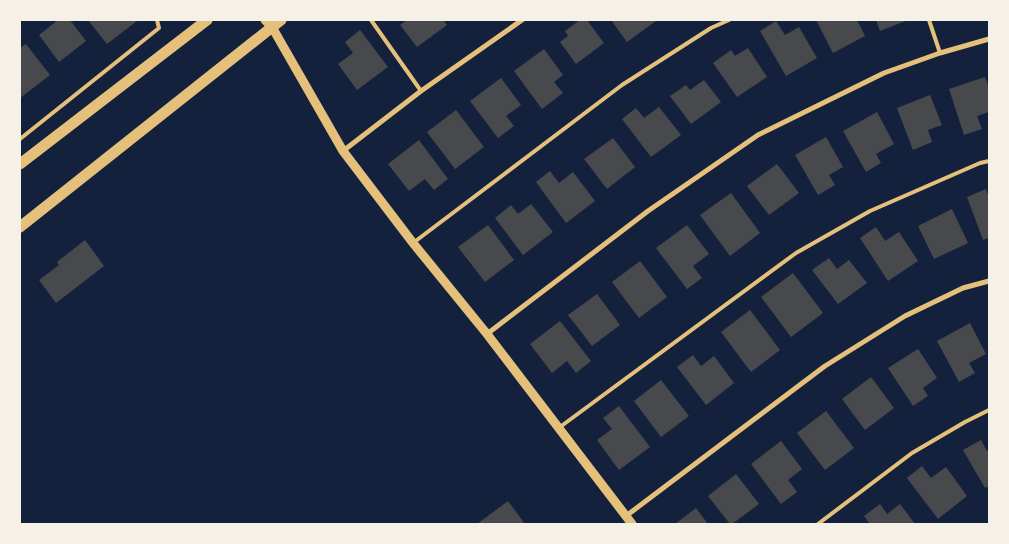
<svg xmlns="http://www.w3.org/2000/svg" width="1009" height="544" viewBox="0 0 1009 544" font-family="'Nunito Sans',sans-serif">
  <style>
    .building { fill: #48494c }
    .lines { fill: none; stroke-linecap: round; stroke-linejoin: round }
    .service { stroke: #e5c07b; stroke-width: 4 }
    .minor { stroke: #e5c07b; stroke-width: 5 }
    .tertiary { stroke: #e5c07b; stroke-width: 9 }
    .primary { stroke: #e5c07b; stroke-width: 11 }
  </style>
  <rect width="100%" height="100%" fill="#14213d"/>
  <g class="building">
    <path d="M58 20H70L86 41 59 62 39 35Z"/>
    <path d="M88 20H136L137 21 107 44Z"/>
    <path d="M407 20H443L447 25 417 47 400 25Z"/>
    <path d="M580 20H587L604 43 576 64 560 42 568 36 565 31Z"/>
    <path d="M611 20H655L656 21 627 42Z"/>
    <path d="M816 20H857L865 36 833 53Z"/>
    <path d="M876 20H908L880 31Z"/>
    <path d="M776 21 785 35 799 27 817 58 786 76 760 31Z"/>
    <path d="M360 30 388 67 357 90 338 64 353 53 345 42Z"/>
    <path d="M26 44 50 75 20 98V48Z"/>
    <path d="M748 48 767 77 737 97 713 63 731 50 735 56Z"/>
    <path d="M544 49 563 75 554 82 563 93 542 109 514 71Z"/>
    <path d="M985 77 989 88V112L977 116 982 129 964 135 949 89Z"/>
    <path d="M501 78 521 105 506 116 514 126 498 138 470 101Z"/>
    <path d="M704 80 721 102 691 124 670 96 686 85 690 90Z"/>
    <path d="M930 95 942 125 928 130 932 142 913 150 897 108Z"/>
    <path d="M659 107 681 135 651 157 622 119 636 108 644 118Z"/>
    <path d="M456 110 484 147 455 169 427 132Z"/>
    <path d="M877 112 894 144 876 154 881 163 866 172 843 131Z"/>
    <path d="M826 137 843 167 829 175 835 185 818 195 795 155Z"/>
    <path d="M613 138 635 167 607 189 584 159Z"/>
    <path d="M419 140 448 179 434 190 425 179 409 191 388 164Z"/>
    <path d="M777 164 799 193 769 215 747 186Z"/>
    <path d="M550 171 559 183 573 172 595 201 566 223 536 182Z"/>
    <path d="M986 189 989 198V238L983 240 967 197Z"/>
    <path d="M731 193 760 233 730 256 700 215Z"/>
    <path d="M531 204 553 232 523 255 495 218 511 205 518 214Z"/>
    <path d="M952 209 968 243 934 259 918 226Z"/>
    <path d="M488 225 514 260 485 282 458 247Z"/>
    <path d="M687 225 709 254 693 266 702 278 687 289 656 248Z"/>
    <path d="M876 227 885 241 899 232 918 261 888 281 860 238Z"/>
    <path d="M85 240 104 266 56 303 39 280 59 265 57 262Z"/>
    <path d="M829 258 837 269 849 260 867 283 838 304 812 270Z"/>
    <path d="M640 261 667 297 639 318 612 282Z"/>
    <path d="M793 273 823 313 791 337 761 297Z"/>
    <path d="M597 294 620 325 592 346 568 315Z"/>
    <path d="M750 310 780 350 751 372 721 332Z"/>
    <path d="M560 321 591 361 576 373 567 361 552 373 530 344Z"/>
    <path d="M970 323 986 354 969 363 975 373 959 382 937 341Z"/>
    <path d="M918 349 937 378 923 388 928 396 913 406 888 368Z"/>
    <path d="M693 355 701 366 714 356 734 383 706 405 677 367Z"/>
    <path d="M871 377 894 408 865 430 842 399Z"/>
    <path d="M661 380 689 416 661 437 634 401Z"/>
    <path d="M619 406 650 447 619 470 597 440 612 429 603 418Z"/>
    <path d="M826 411 854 448 825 470 797 433Z"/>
    <path d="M981 440 987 451 989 450V486L985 488 963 450Z"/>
    <path d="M781 441 802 469 788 480 797 492 781 504 751 464Z"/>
    <path d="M922 466 931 478 946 467 967 496 938 519 907 478Z"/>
    <path d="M736 474 759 504 732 524H730L708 496Z"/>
    <path d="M508 501 525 524H477Z"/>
    <path d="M880 504 887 514 900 504 915 524H870L864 516Z"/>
    <path d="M696 508 708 524H675Z"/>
  </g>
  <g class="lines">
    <g class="service">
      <path d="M371 20 421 91"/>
      <path d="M929 20 940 53"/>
      <path d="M20 139 159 28 157 20"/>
      <path d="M413 243 622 85 711 28 729 20"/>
      <path d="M560 427 796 253 870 211 980 163 989 161"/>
      <path d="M818 524 912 453 965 422 989 410"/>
    </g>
    <g class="minor">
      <path d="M343 151 421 91 522 20"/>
      <path d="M487 334 648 211 758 135 884 73 940 53 989 39"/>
      <path d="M626 516 825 366 905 316 963 288 989 281"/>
    </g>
    <path class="tertiary" d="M265 20 272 27 343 151 413 243 487 334 632 524"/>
    <g class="primary">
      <path d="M20 164 207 20"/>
      <path d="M20 227 281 20"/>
    </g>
  </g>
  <rect width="1009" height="544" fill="none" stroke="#f6f1e7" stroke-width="42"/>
</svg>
